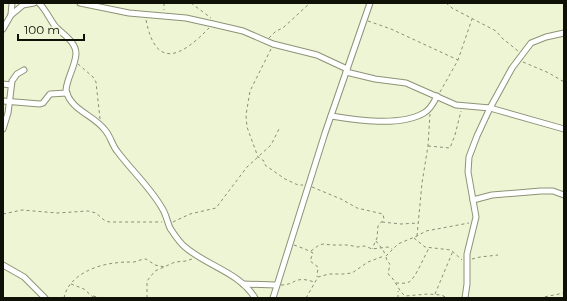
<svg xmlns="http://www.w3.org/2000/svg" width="567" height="301" viewBox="0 0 567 301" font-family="Montserrat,sans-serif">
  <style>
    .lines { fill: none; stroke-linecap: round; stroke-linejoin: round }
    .street-casing { stroke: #8d9376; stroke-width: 7 }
    .path { stroke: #898e78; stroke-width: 1; stroke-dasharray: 3 3; stroke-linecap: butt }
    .street { stroke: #fff; stroke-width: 5 }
  </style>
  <rect width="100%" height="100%" fill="#eef5d5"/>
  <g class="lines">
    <defs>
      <g id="street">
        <path d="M39 3C46 10 49 18 55 26 62 34 76 41 76 54 75 67 67 78 66 90 70 110 94 115 105 130 111 137 112 145 117 151 131 170 150 187 162 208 166 214 167 221 170 228 174 234 179 242 185 247 207 266 239 272 255 298"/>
        <path d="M80 3 129 13 186 18 213 24 243 31 273 44 317 55 347 69"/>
        <path d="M11 15 23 5 34 3"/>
        <path d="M3 29 11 15 12 3"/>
        <path d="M346 72 375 79 406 83 456 105 490 108 564 129"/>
        <path d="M3 84 11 85"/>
        <path d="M3 101 40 104 43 103 50 94 67 93"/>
        <path d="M331 116C356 120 400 127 424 113 431 109 434 102 437 96"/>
        <path d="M3 129 8 113 12 81 17 74 24 70"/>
        <path d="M473 200 492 195 541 191H553L564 195"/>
        <path d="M3 265 24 277 45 298"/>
        <path d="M243 284 276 285"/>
        <path d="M273 298 325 133 370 3"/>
        <path d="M465 298 467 284V254L476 217 468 172 469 157 477 136 490 108 512 68 531 43 546 37 564 33"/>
      </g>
    </defs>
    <use href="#street" class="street-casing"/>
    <g class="path">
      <path d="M164 3V10"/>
      <path d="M191 3 211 18"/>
      <path d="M446 3 452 8 496 31 502 38 518 51"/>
      <path d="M146 20C156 71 182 56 209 28"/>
      <path d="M368 21 391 29 458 60"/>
      <path d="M269 38 275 32 284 27 310 3"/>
      <path d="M271 49 250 91 246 115 247 127 258 157 264 161 265 165 285 179 298 185H303"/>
      <path d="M523 62 549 73 564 82"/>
      <path d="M78 64 93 77 96 82 100 119"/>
      <path d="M440 92 458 60 472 19"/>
      <path d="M428 146 450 148 455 135 461 111"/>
      <path d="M312 187 341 199 357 208 383 214 384 219 378 226 377 238 372 249"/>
      <path d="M3 214 22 210 57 213 88 211 96 213 104 220 109 222H162"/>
      <path d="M173 222 190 214 216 208 247 167 271 145 280 127"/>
      <path d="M382 222 401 224 418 223"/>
      <path d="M417 236 422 183 428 146 430 114"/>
      <path d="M414 238 425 247 451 250 462 260"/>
      <path d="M376 241 383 250 386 256 398 244 417 236 426 231 469 223"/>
      <path d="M294 245 305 249 313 253 310 261 318 267 317 277"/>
      <path d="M311 251 319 245 323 244 332 245H349L357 247 365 246 372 249 388 247 392 249"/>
      <path d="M386 257 387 261 390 264 388 274C396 280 397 289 405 296L428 294 441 295 448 298"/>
      <path d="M472 259 480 257 498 255"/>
      <path d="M396 283C399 283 405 284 409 282 415 279 425 255 429 248"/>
      <path d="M71 284 84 289 94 298"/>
      <path d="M281 285C296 285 294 275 314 282"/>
      <path d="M435 294 453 251"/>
      <path d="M93 296 102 298"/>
      <path d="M64 298C68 276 95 265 115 263 121 262 127 262 134 262 138 261 142 259 146 259L155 265 165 267"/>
      <path d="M126 298H137"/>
      <path d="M147 298V281L155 271 175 262 186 261 192 259"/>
      <path d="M306 298 318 277 329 274H343L352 273 368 262 384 256"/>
      <path d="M398 298V291"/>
      <path d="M539 298 564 293"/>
    </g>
    <use href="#street" class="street"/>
  </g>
  <rect width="567" height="301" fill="none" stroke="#0f1107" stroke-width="8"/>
  <path d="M18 34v6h66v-6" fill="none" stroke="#0f1107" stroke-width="2"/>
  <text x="24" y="34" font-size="12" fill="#0f1107" stroke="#eef5d5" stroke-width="3" paint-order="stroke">100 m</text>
</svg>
